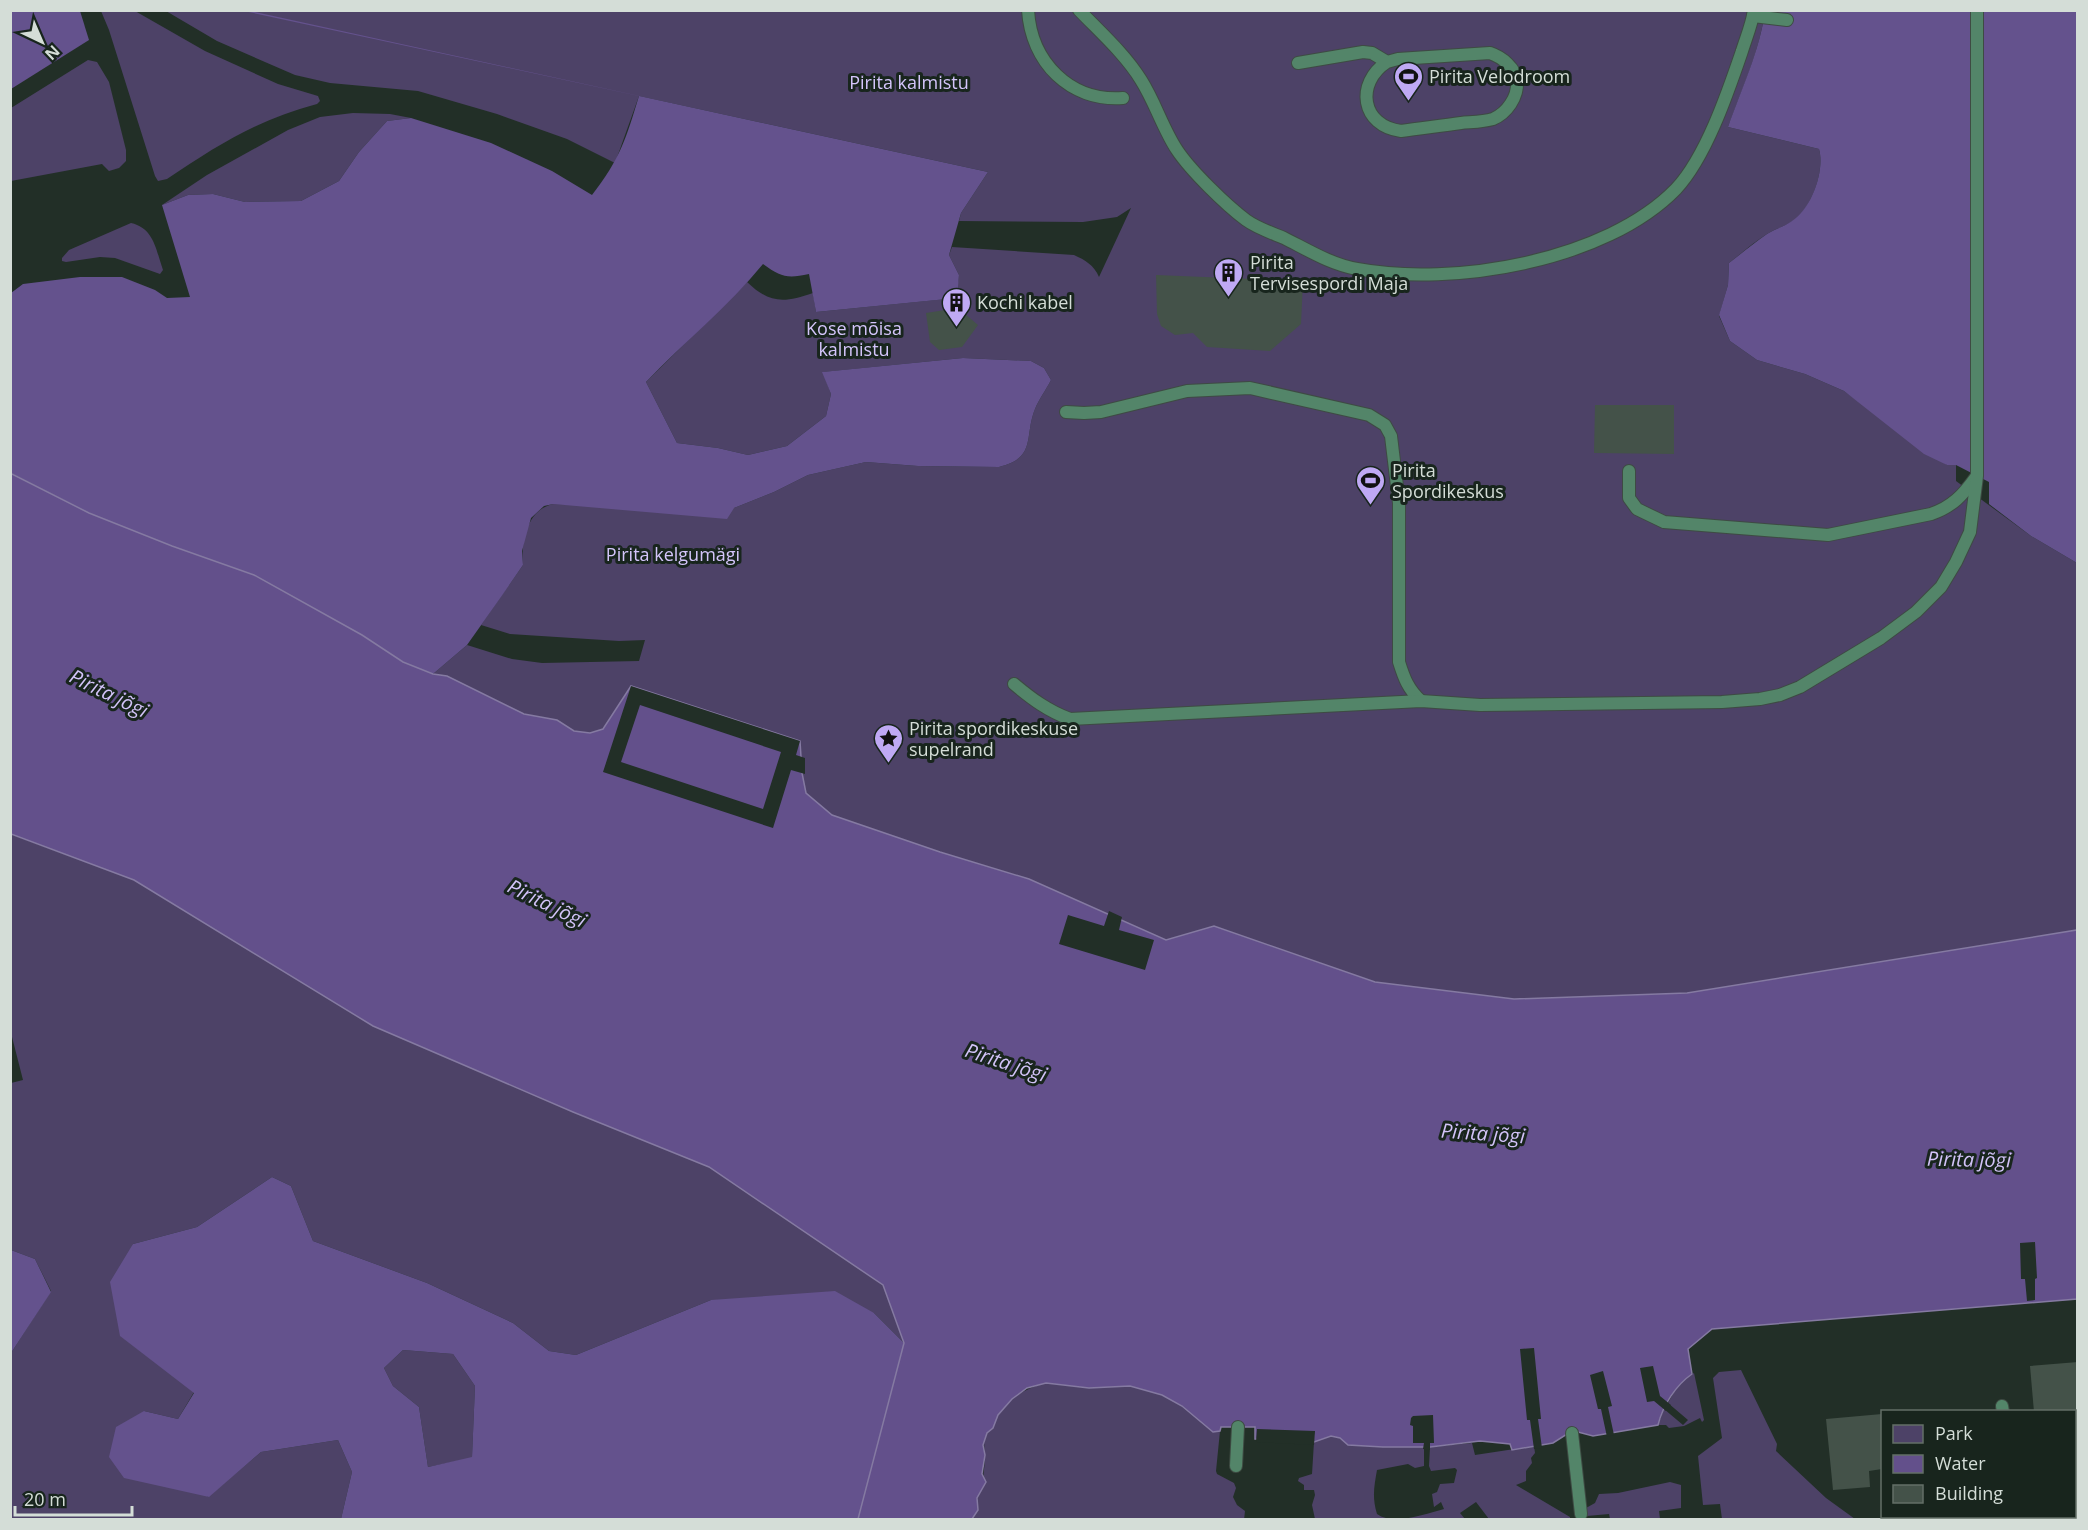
<svg xmlns="http://www.w3.org/2000/svg" width="2088" height="1530" viewBox="0 0 2088 1530" font-family="'Open Sans',sans-serif">
  <style>
    .green { fill: #4d4267 }
    .forest { fill: #64528d; fill-rule: evenodd }
    .water { fill: #63508b; stroke: #857aa2; stroke-width: 1.5 }
    .pier { fill: #222f27; fill-rule: evenodd }
    .building { fill: #445249 }
    .lines { fill: none; stroke-linecap: round; stroke-linejoin: round }
    .service-casing { stroke: #3e4b43; stroke-width: 14 }
    .service { stroke: #538569; stroke-width: 12 }
    .labels { text-anchor: middle; dominant-baseline: central; stroke-width: 6; stroke-linejoin: round; paint-order: stroke }
    .poi-label { font-size: 18px; fill: #d4ddd7; stroke: #18251d; text-anchor: start }
    .park-label { font-size: 18px; fill: #d4c5fb; stroke: #18251d }
    .water-label { font-size: 20px; font-style: italic; fill: #d2c3f8; stroke: #18251d }
  </style>
  <rect width="100%" height="100%" fill="#222f27"/>
  <g class="green">
    <path d="M101 11H135L205 51 278 84 318 96 320 101 317 104C257 120 218 145 167 179L158 181 155 176 109 30Z"/>
    <path d="M166 11H1765C1760 50 1742 89 1728 127L1819 149C1825 170 1812 208 1793 221 1785 226 1775 229 1767 234 1754 242 1742 253 1729 263L1728 285 1719 316 1730 341 1757 360 1805 374 1844 391 1947 465H1956V481L2031 536 2077 563V930L1687 993 1514 999 1375 982 1214 926 1166 940 1029 879 940 852 832 815 806 793 629 690 603 729 590 733 574 731 557 720 524 714 447 676 433 674 467 645 512 659 542 663 639 661 645 640 619 641 510 634 481 625 523 565C521 541 527 510 553 504L734 508 774 492 808 475 866 462 918 466 999 467C1037 458 1024 436 1035 409 1039 399 1046 390 1051 380L1044 368 1031 361 963 358 823 372 831 394 826 416 787 446 748 455 718 448 677 443 646 382 747 282C770 304 784 303 813 293L816 312 956 298 959 275 949 255 952 247 1074 255C1085 260 1094 265 1099 277L1131 208 1117 217 1083 222 959 221 961 213 988 172 639 96 615 163 567 139 497 114 418 91 330 83 295 75 217 41Z"/>
    <path d="M88 60 97 62 109 82 126 150V161L119 168 109 171 102 164 11 181V108Z"/>
    <path d="M353 113 390 114 411 118 387 121 359 152 339 181 301 201 245 202 213 194 188 195 162 205 207 175 288 130 320 117Z"/>
    <path d="M131 223C154 228 156 250 163 270L160 274 115 258 100 257 66 262 62 261V258L69 250Z"/>
    <path d="M10 834 134 880 373 1026 573 1112 709 1167 883 1285 904 1343 874 1313 711 1300 576 1355 549 1351 513 1323 427 1283 313 1241 291 1186 272 1177 197 1227 133 1244 121 1336 194 1392 178 1419 144 1411 208 1497 261 1452 338 1440 352 1472 341 1519H11V1353L51 1291 35 1259 11 1250V1083L23 1080 11 1033Z"/>
    <path d="M403 1350 453 1354 475 1386 472 1458 428 1467 419 1407 393 1386 384 1368Z"/>
    <path d="M1741 1370 1777 1444 1776 1451 1826 1498 1855 1519H1722L1720 1504 1703 1505 1698 1456 1722 1438 1713 1378 1719 1372Z"/>
    <path d="M1694 1373 1704 1420 1702 1422 1700 1418 1684 1426 1669 1428 1666 1425H1658L1664 1409 1683 1425 1688 1420 1668 1403 1679 1383Z"/>
    <path d="M1046 1383 1088 1388 1130 1386 1162 1395 1182 1406 1213 1432 1220 1431 1216 1471 1217 1474 1234 1483 1236 1488 1233 1497 1237 1505 1245 1511 1244 1520H972L978 1510 977 1498 984 1486C982 1475 985 1467 985 1457 985 1447 982 1442 987 1433 993 1429 993 1424 997 1417 1007 1398 1026 1388 1046 1383Z"/>
    <path d="M1331 1436 1367 1445 1424 1446V1466L1415 1468 1408 1464 1377 1470C1374 1487 1372 1497 1377 1514 1394 1526 1425 1514 1444 1509L1441 1502 1434 1507 1432 1494 1437 1492 1440 1484 1454 1483 1457 1470 1455 1468 1431 1471 1429 1466 1430 1447 1472 1443 1475 1455 1534 1446 1535 1453 1531 1458 1532 1463 1526 1471V1481L1516 1485 1570 1517V1519H1489L1476 1502 1460 1513 1465 1519H1315L1312 1505 1315 1495 1314 1490H1304V1485L1298 1481 1299 1478 1312 1474 1314 1442Z"/>
    <path d="M1670 1482 1681 1485V1508L1659 1511 1660 1519H1610L1609 1514 1587 1516 1586 1508 1595 1503 1599 1494 1618 1493Z"/>
  </g>
  <g class="forest">
    <path d="M11 10 80 11 89 40 11 89Z"/>
    <path d="M244 11H250L988 172 961 213 949 255 959 275 957 298 816 312 809 274C787 279 781 277 763 264 728 307 684 342 646 382L677 443 718 448 748 455 787 446 826 416 831 394 822 372 963 358 1031 361 1044 368 1051 380C1046 390 1039 399 1035 409 1024 436 1037 458 999 467L918 466 866 462 808 475 774 492 734 508 727 519 553 504 544 506 531 518 522 551 523 565 501 597 467 645 433 674 403 662 362 635 254 575 172 546 89 513 11 473V293L23 284 80 277H122L155 290 167 298 190 297 162 205 188 195 213 194 245 202 301 201 339 181 359 152 387 121 411 118 491 143 552 171 592 195C620 159 626 139 639 96Z"/>
    <path d="M1765 11H2077V563L2031 536 1989 504V482L1956 465H1947L1924 454 1844 391 1805 374 1757 360 1730 341 1719 315 1728 285 1729 263C1742 253 1754 243 1767 234 1775 229 1785 226 1792 221 1812 208 1825 170 1819 149L1728 127C1741 90 1760 50 1765 11Z"/>
    <path d="M272 1177 291 1186 313 1241 427 1283 513 1323 549 1351 576 1355 711 1300 835 1291 874 1313 904 1343 858 1519H341L352 1472 338 1440 261 1452 209 1497 124 1478 109 1457 116 1427 144 1411 178 1419 194 1393 120 1336 110 1282 133 1244 197 1227ZM403 1350 453 1354 475 1386 472 1457 428 1467 419 1407 393 1386 384 1368Z"/>
    <path d="M11 1250 35 1259 51 1292 11 1353Z"/>
  </g>
  <path class="water" d="M10 473 89 513 172 546 254 575 362 635 403 662 433 674 447 676 524 714 557 720 574 731 590 733 603 729 631 686 800 741 802 773 806 793 832 815 940 852 1029 879 1166 940 1214 926 1375 982 1514 999 1687 993 2077 930V1299L1712 1329 1688 1349 1692 1374C1676 1385 1663 1405 1658 1425L1593 1436 1578 1432 1567 1434 1553 1443 1512 1450 1510 1444 1480 1441 1430 1447H1383L1348 1445 1340 1438 1331 1436 1314 1442 1255 1439V1427H1221L1220 1431 1213 1432 1182 1406 1162 1395 1130 1386 1089 1388 1046 1383 1027 1388 1012 1399 998 1415 993 1428 987 1433 983 1445 985 1455 982 1474 986 1482 977 1498 978 1510 972 1519H858L904 1343 883 1285 709 1167 573 1112 373 1026 134 880 11 834Z"/>
  <g class="pier">
    <path d="M631 686 800 741 796 755 805 758V774L791 770 773 828 603 772ZM640 705 781 752 763 809 621 762Z"/>
    <path d="M1109 911 1122 917 1119 930 1154 940 1145 970 1059 944 1068 915 1104 926Z"/>
    <path d="M2035 1242 2037 1278 2035 1279V1300L2027 1301 2025 1279H2021L2020 1243Z"/>
    <path d="M1534 1348 1541 1419H1538L1542 1448 1534 1449 1530 1420H1527L1520 1349Z"/>
    <path d="M1653 1366 1660 1396 1671 1405 1666 1411 1654 1401 1647 1402 1640 1368Z"/>
    <path d="M1603 1371 1612 1406 1608 1407 1614 1435 1607 1437 1601 1409H1598L1590 1375Z"/>
    <path d="M1433 1415 1434 1443H1430V1450L1423 1449 1424 1443H1413V1426L1410 1425 1411 1418 1413 1416Z"/>
    <path d="M1257 1429 1315 1431 1314 1445 1256 1442Z"/>
  </g>
  <g class="building">
    <path d="M1156 275 1303 281 1301 324 1270 351 1207 347 1193 333 1175 335 1161 326 1157 314Z"/>
    <path d="M958 308 978 325 962 347 939 350 930 342 926 313Z"/>
    <path d="M1595 405H1674V454L1594 453Z"/>
    <path d="M2078 1362V1412H2034L2030 1366Z"/>
    <path d="M1882 1414V1469L1869 1471 1870 1487 1833 1490 1826 1419Z"/>
  </g>
  <g class="lines">
    <defs>
      <g id="service">
        <path d="M1028 10C1031 62 1070 102 1123 98"/>
        <path d="M1079 10C1100 32 1125 54 1141 80 1155 102 1163 129 1177 150 1191 171 1226 205 1246 220 1257 228 1272 233 1284 238 1308 250 1330 264 1357 269 1453 287 1606 261 1676 189 1706 157 1728 92 1742 51 1746 38 1752 24 1754 10"/>
        <path d="M1753 16 1787 20"/>
        <path d="M1298 63 1363 52 1372 53 1387 62 1398 59 1490 53C1502 57 1516 68 1517 82 1518 97 1507 113 1493 119 1483 122 1471 122 1461 123 1441 126 1421 128 1401 131 1361 126 1355 83 1387 62"/>
        <path d="M1066 412 1084 413 1101 412 1187 391 1250 388 1369 415 1385 425 1391 436 1399 503V662C1404 678 1408 689 1421 701"/>
        <path d="M1629 471V498L1637 509 1664 522 1828 535 1931 514C1952 507 1963 495 1976 477"/>
        <path d="M1014 684C1032 699 1048 711 1070 719L1421 701 1480 705 1722 702 1760 699 1780 695 1800 687 1881 638 1916 612 1941 587 1956 562 1970 532 1977 476V10"/>
        <path d="M2002 1406 2003 1412"/>
        <path d="M1572 1433 1581 1514"/>
        <path d="M1236 1466 1238 1427"/>
        <path d="M2001 1520 2002 1516"/>
      </g>
    </defs>
    <use href="#service" class="service-casing"/>
    <use href="#service" class="service"/>
  </g>
  <defs>
    <symbol id="stadium-pin" viewBox="-11 -11 22 30"><path d="M0 17L-7.5 6A9.5 9.5 0 1 1 7.5 6Z" fill="#bfa9f4" stroke="#18251d"/><path d="M0-5a6.5 5 0 1 0 0 10a6.5 5 0 1 0 0-10ZM-3.5-1.8h7v3.6h-7Z" fill="#111"/></symbol>
    <symbol id="building-pin" viewBox="-11 -11 22 30"><path d="M0 17L-7.5 6A9.5 9.5 0 1 1 7.5 6Z" fill="#bfa9f4" stroke="#18251d"/><path d="M-4-6H4V6H1V3H-1V6H-4ZM-2.5-4.3h1.7v1.8h-1.7ZM.8-4.3h1.7v1.8H.8ZM-2.5-1h1.7V.8h-1.7ZM.8-1h1.7V.8H.8Z" fill="#111"/></symbol>
    <symbol id="sight-pin" viewBox="-11 -11 22 30"><path d="M0 17L-7.5 6A9.5 9.5 0 1 1 7.5 6Z" fill="#bfa9f4" stroke="#18251d"/><path d="M0-6L1.8-2.2L6-1.7L2.9 1.2L3.7 5.4L0 3.3L-3.7 5.4L-2.9 1.2L-6-1.7L-1.8-2.2Z" fill="#111"/></symbol>
  </defs>
  <g fill-rule="evenodd">
    <use href="#stadium-pin" x="1392" y="60" width="33" height="45"/>
    <use href="#building-pin" x="1212" y="256" width="33" height="45"/>
    <use href="#building-pin" x="940" y="286" width="33" height="45"/>
    <use href="#stadium-pin" x="1354" y="464" width="33" height="45"/>
    <use href="#sight-pin" x="872" y="722" width="33" height="45"/>
  </g>
  <g class="labels">
    <g class="poi-label">
      <text x="1429" y="76">Pirita Velodroom</text>
      <text x="1250" y="262">Pirita<tspan x="1250" dy="21">Tervisespordi Maja</tspan></text>
      <text x="977" y="302">Kochi kabel</text>
      <text x="1392" y="470">Pirita<tspan x="1392" dy="21">Spordikeskus</tspan></text>
      <text x="909" y="728">Pirita spordikeskuse<tspan x="909" dy="21">supelrand</tspan></text>
    </g>
    <g class="park-label">
      <text x="909" y="82">Pirita kalmistu</text>
      <text x="854" y="328">Kose mõisa<tspan x="854" dy="21">kalmistu</tspan></text>
      <text x="673" y="554">Pirita kelgumägi</text>
    </g>
    <g class="water-label">
      <text transform="translate(109 693) rotate(26)">Pirita jõgi</text>
      <text transform="translate(547 903) rotate(26)">Pirita jõgi</text>
      <text transform="translate(1006 1062) rotate(18)">Pirita jõgi</text>
      <text transform="translate(1483 1133) rotate(4)">Pirita jõgi</text>
      <text transform="translate(1969 1159) rotate(1)">Pirita jõgi</text>
    </g>
  </g>
  <rect width="2088" height="1530" fill="none" stroke="#d4ddd7" stroke-width="24"/>
  <rect x="1881" y="1410" width="195" height="108" fill="#18251d" stroke="#636f67" stroke-width="1.5"/>
  <rect x="1893" y="1425" width="30" height="18" fill="#4d4267" stroke="#636f67" stroke-width="1.5"/>
  <text x="1935" y="1440" font-size="18" fill="#d4ddd7">Park</text>
  <rect x="1893" y="1455" width="30" height="18" fill="#63508b" stroke="#636f67" stroke-width="1.5"/>
  <text x="1935" y="1470" font-size="18" fill="#d4ddd7">Water</text>
  <rect x="1893" y="1485" width="30" height="18" fill="#445249" stroke="#636f67" stroke-width="1.5"/>
  <text x="1935" y="1500" font-size="18" fill="#d4ddd7">Building</text>
  <g transform="translate(42 42) rotate(136)" stroke="#18251d" stroke-width="4.5" paint-order="stroke">
  <path d="M0-4.5L10 22L0 15L-10 22Z" fill="#d4ddd7"/>
  <text y="-9" font-size="16" font-weight="bold" text-anchor="middle" fill="#d4ddd7">N</text>
  </g>
  <path d="M15 1506v9h117v-9" fill="none" stroke="#d4ddd7" stroke-width="3"/>
  <text x="24" y="1506" font-size="18" fill="#d4ddd7" stroke="#18251d" stroke-width="4.5" paint-order="stroke">20 m</text>
</svg>
